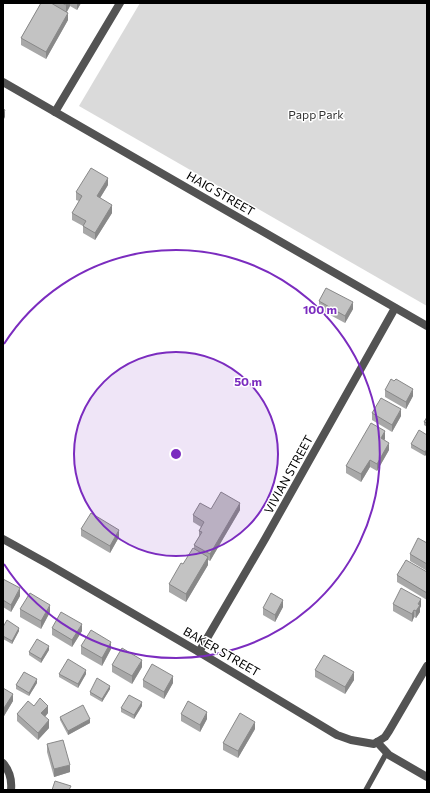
<svg xmlns="http://www.w3.org/2000/svg" width="430" height="793" viewBox="0 0 430 793" font-family="Commissioner,sans-serif">
  <style>
    .green { fill: #dadada }
    .lines { fill: none; stroke-linecap: round; stroke-linejoin: round }
    .service { stroke: #535353; stroke-width: 5.5 }
    .minor { stroke: #535353; stroke-width: 8 }
    .wall { fill: #a8a8a8 }
    .shaded-wall { fill: #888 }
    .building { fill: #c3c3c3; stroke: #888 }
    .ring { fill: none; stroke: #7b2cbf; stroke-width: 2 }
    .labels { text-anchor: middle; dominant-baseline: central; stroke-width: 3; stroke-linejoin: round; paint-order: stroke }
    .park-label { font-size: 12px; fill: #313131; stroke: #fff }
    .street-label { font-size: 12px; fill: #000; stroke: #fff }
    .centre { fill: #7b2cbf; stroke: #fff; stroke-width: 2 }
    .ring-label { font-size: 12px; text-anchor: middle; font-weight: bold; fill: #7b2cbf; stroke: #fff; stroke-width: 3; stroke-linejoin: round; paint-order: stroke }
  </style>
  <rect width="100%" height="100%" fill="#fff"/>
  <path class="green" d="M140 3H427V306L79 106Z"/>
  <g class="lines">
    <path class="service" d="M366 790 387 752"/>
    <g class="minor">
      <path d="M3 82 427 326"/>
      <path d="M55 112 120 3"/>
      <path d="M3 539 48 564 199 652 337 735 351 740 374 744 385 737 389 731 427 666"/>
      <path d="M199 652 265 539 395 308"/>
      <path d="M377 742 389 755 427 777"/>
      <path d="M3 763C9 770 12 780 11 790"/>
    </g>
  </g>
  <g class="wall">
    <path d="M41 3H81L77 10 70 6 67 12 68 20 46 59 21 45V38Z"/>
    <path d="M108 185 100 198 112 213 95 240 83 233V226L72 220V213L79 201 76 200V192Z"/>
    <path d="M319 301 353 309 345 323 319 309Z"/>
    <path d="M385 390 413 396 406 409 385 397Z"/>
    <path d="M372 413 401 416 392 432 372 420Z"/>
    <path d="M427 417V427L424 425V422Z"/>
    <path d="M427 435V453L425 456 411 448V444Z"/>
    <path d="M385 439 384 440 389 450 377 471 370 467 361 482 346 473V466Z"/>
    <path d="M211 509 240 510 210 561 208 560V565L186 602 169 592V584L194 549V545L199 537V531L201 527 193 522V515Z"/>
    <path d="M81 529 119 537 110 553 81 536Z"/>
    <path d="M427 543V571L410 561V554Z"/>
    <path d="M427 572V600L397 582V575Z"/>
    <path d="M3 579 20 596 11 612 3 607Z"/>
    <path d="M393 604 421 606 420 608V612L416 618 414 617 412 622 393 611Z"/>
    <path d="M283 607 275 622 263 615V608Z"/>
    <path d="M20 609 50 612 41 629 20 617Z"/>
    <path d="M3 627 19 631 12 644 3 639Z"/>
    <path d="M52 628 82 631 72 647 52 635Z"/>
    <path d="M81 646 111 649 102 666 81 654Z"/>
    <path d="M49 650 41 663 29 655V652Z"/>
    <path d="M112 665 142 667 132 684 112 672Z"/>
    <path d="M315 670 354 680 345 694 315 677Z"/>
    <path d="M59 674H86L78 688 59 677Z"/>
    <path d="M143 680 173 683 164 699 143 687Z"/>
    <path d="M37 683 29 696 16 689V685Z"/>
    <path d="M3 688 13 701 4 716 3 715Z"/>
    <path d="M110 689 102 702 90 695V692Z"/>
    <path d="M34 706 48 713 45 717 49 728 38 740 17 721V714Z"/>
    <path d="M142 706 134 719 121 712V708Z"/>
    <path d="M181 714 207 719 200 732 181 721Z"/>
    <path d="M60 717 90 723 68 735 60 720Z"/>
    <path d="M255 729 238 758 223 750V743Z"/>
    <path d="M47 744 70 772 54 777 47 752Z"/>
  </g>
  <g class="shaded-wall">
    <path d="M68 3H70V6L66 13V5Z"/>
    <path d="M77 3H81L77 10Z"/>
    <path d="M68 13V20L46 59V52Z"/>
    <path d="M5 110V117L3 121V114Z"/>
    <path d="M108 178V185L97 203V196Z"/>
    <path d="M112 205V213L95 240V233Z"/>
    <path d="M353 302V309L345 323V316Z"/>
    <path d="M413 389V396L406 409V402Z"/>
    <path d="M401 409V416L392 432V425Z"/>
    <path d="M385 431V439L381 445V438Z"/>
    <path d="M389 443V450L377 471V464Z"/>
    <path d="M427 449V453L425 456V452Z"/>
    <path d="M370 460V467L361 482V474Z"/>
    <path d="M240 503V510L210 561V554Z"/>
    <path d="M119 530V537L110 553V546Z"/>
    <path d="M208 557V565L186 602V594Z"/>
    <path d="M20 588V596L11 612V605Z"/>
    <path d="M421 599V606L420 608V612L416 618V611L418 604Z"/>
    <path d="M283 600V607L275 622V615Z"/>
    <path d="M50 605V612L41 629V621Z"/>
    <path d="M414 610V617L412 622V614Z"/>
    <path d="M82 624V631L72 647V640Z"/>
    <path d="M19 628V631L12 644V641Z"/>
    <path d="M111 642V649L102 666V658Z"/>
    <path d="M49 646V650L41 663V659Z"/>
    <path d="M142 660V667L132 684V676Z"/>
    <path d="M86 670V674L78 688V684Z"/>
    <path d="M354 672V680L345 694V687Z"/>
    <path d="M173 676V683L164 699V692Z"/>
    <path d="M37 679V683L29 696V693Z"/>
    <path d="M110 686V689L102 702V699Z"/>
    <path d="M13 694V701L4 716V708Z"/>
    <path d="M142 702V706L134 719V715Z"/>
    <path d="M48 706V713L41 721V713Z"/>
    <path d="M207 712V719L200 732V725Z"/>
    <path d="M90 719V723L68 735V731Z"/>
    <path d="M49 720V728L38 740V733Z"/>
    <path d="M255 722V729L238 758V751Z"/>
    <path d="M70 765V772L54 777V769Z"/>
  </g>
  <g class="building">
    <path d="M41 3H51L68 13 46 52 21 38Z"/>
    <path d="M62 3H68L66 5Z"/>
    <path d="M3 109 5 110 3 114Z"/>
    <path d="M91 168 108 178 97 196 112 205 95 233 83 226 86 221 72 213 82 196 76 192Z"/>
    <path d="M326 288 353 302 345 316 319 301Z"/>
    <path d="M391 379 394 381 396 379 413 389 406 402 385 390Z"/>
    <path d="M381 398 401 409 392 425 372 413Z"/>
    <path d="M427 417V423L424 422Z"/>
    <path d="M371 423 385 431 381 438 389 443 377 464 370 460 361 474 346 466Z"/>
    <path d="M419 430 427 435V449L425 452 411 444Z"/>
    <path d="M221 492 240 503 210 554 194 545 202 532 199 531 204 522 193 515 200 503 211 509Z"/>
    <path d="M91 513 119 530 110 546 81 529Z"/>
    <path d="M418 538 427 543V564L410 554Z"/>
    <path d="M193 548 208 557 186 594 169 584 181 563 183 564Z"/>
    <path d="M406 560 427 572V593L397 575Z"/>
    <path d="M3 579 20 588 11 605 3 600Z"/>
    <path d="M401 588 421 599 418 604 420 605 416 611 414 610 412 614 393 604Z"/>
    <path d="M30 593 50 605 41 621 20 609Z"/>
    <path d="M271 593 283 600 275 615 263 608Z"/>
    <path d="M61 612 82 624 72 640 52 628Z"/>
    <path d="M7 620 19 628 12 641 3 636V627Z"/>
    <path d="M91 630 111 642 102 658 81 646Z"/>
    <path d="M37 639 49 646 41 659 29 652Z"/>
    <path d="M122 648 142 660 132 676 112 665Z"/>
    <path d="M324 655 354 672 345 687 315 670Z"/>
    <path d="M68 659 86 670 78 684 59 674Z"/>
    <path d="M152 664 173 676 164 692 143 680Z"/>
    <path d="M24 672 37 679 29 693 16 685Z"/>
    <path d="M97 678 110 686 102 699 90 692Z"/>
    <path d="M3 688 13 694 4 708H3Z"/>
    <path d="M129 695 142 702 134 715 121 708Z"/>
    <path d="M40 698 48 706 41 713 49 720 38 733 17 714 28 701 34 706Z"/>
    <path d="M188 701 207 712 200 725 181 714Z"/>
    <path d="M83 705 90 719 68 731 60 717Z"/>
    <path d="M240 713 255 722 238 751 223 743Z"/>
    <path d="M63 740 70 765 54 769 47 744Z"/>
    <path d="M55 781 71 786 69 790H52Z"/>
  </g>
  <circle cx="176" cy="454" r="102" fill="#7b2cbf" fill-opacity=".12"/>
  <g class="ring">
    <circle cx="176" cy="454" r="102"/>
    <path d="M4 344A204 204 0 1 1 4 564"/>
  </g>
  <g class="labels">
    <g class="park-label">
      <text x="316" y="114">Papp Park</text>
    </g>
    <g class="street-label">
      <text transform="translate(221 193) rotate(30)">HAIG STREET</text>
      <text transform="translate(288 474) rotate(-61)">VIVIAN STREET</text>
      <text transform="translate(222 651) rotate(30)">BAKER STREET</text>
    </g>
  </g>
  <circle cx="176" cy="454" r="6" class="centre"/>
  <g class="ring-label">
    <text x="320" y="314">100 m</text>
    <text x="248" y="386">50 m</text>
  </g>
  <rect width="430" height="793" fill="none" stroke="#000000" stroke-width="8"/>
</svg>
